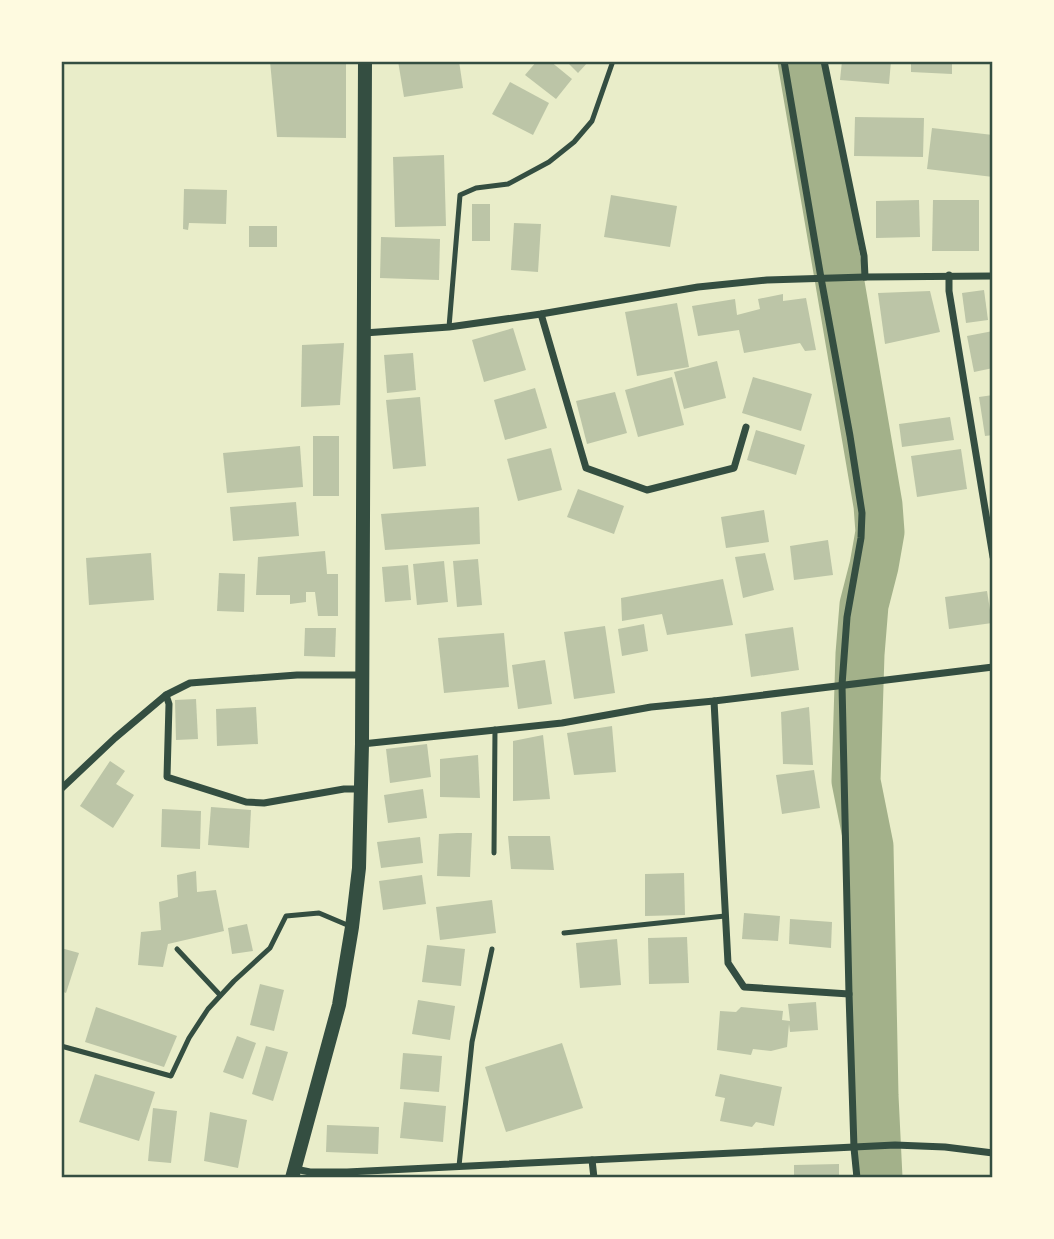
<svg xmlns="http://www.w3.org/2000/svg" width="1054" height="1239" viewBox="0 0 1054 1239" font-family="Raleway,sans-serif">
  <style>
    .lines { fill: none; stroke-linecap: round; stroke-linejoin: round }
    .river { stroke: #a3b18a; stroke-width: 49 }
    .building { fill: #bcc5a7 }
    .service { stroke: #344e41; stroke-width: 5 }
    .minor { stroke: #344e41; stroke-width: 7 }
    .secondary { stroke: #344e41; stroke-width: 14 }
    .neatline { fill: none; stroke: #344e41; stroke-width: 2.5 }
  </style>
  <rect width="100%" height="100%" fill="#e9edc9"/>
  <g class="lines">
    <path class="river" d="M802 61 878 505 880 532 874 566 864 605 860 654 856 781 869 846 874 1096 878 1178"/>
  </g>
  <g class="building">
    <path d="M270 61H346V138L277 137Z"/>
    <path d="M398 61H459L463 88 404 97Z"/>
    <path d="M537 61H550L572 79 556 99 525 75Z"/>
    <path d="M566 61H589L578 73Z"/>
    <path d="M842 61H891L889 84 840 80Z"/>
    <path d="M911 61H952V74L911 72Z"/>
    <path d="M510 82 549 103 533 135 492 114Z"/>
    <path d="M855 117 924 118 923 157 854 156Z"/>
    <path d="M932 128 993 135V177L927 169Z"/>
    <path d="M444 155 446 226 395 227 393 157Z"/>
    <path d="M184 189 227 190 226 224 189 223 188 230 183 229Z"/>
    <path d="M611 195 677 206 670 247 604 237Z"/>
    <path d="M919 200 920 237 876 238V201Z"/>
    <path d="M933 200H979V251H932Z"/>
    <rect x="472" y="204" width="18" height="37"/>
    <path d="M514 223 541 224 538 272 511 270Z"/>
    <rect x="249" y="226" width="28" height="21"/>
    <path d="M381 237 440 239 439 280 380 278Z"/>
    <path d="M984 290 988 320 966 323 962 293Z"/>
    <path d="M930 291 940 332 885 344 878 293Z"/>
    <path d="M783 294V301L806 298 816 350 805 351 800 343 744 353 739 330 698 336 692 306 735 299 737 315 760 309 758 299Z"/>
    <path d="M677 303 689 367 637 376 625 312Z"/>
    <path d="M513 328 526 370 484 382 472 340Z"/>
    <path d="M993 331V368L974 372 967 336Z"/>
    <path d="M344 343 340 405 301 407 302 345Z"/>
    <path d="M413 353 416 390 387 393 384 355Z"/>
    <path d="M717 361 726 398 684 409 674 372Z"/>
    <path d="M672 377 684 425 638 437 625 390Z"/>
    <path d="M753 377 812 394 801 431 742 413Z"/>
    <path d="M535 388 547 428 505 440 494 400Z"/>
    <path d="M615 392 627 433 587 444 576 401Z"/>
    <path d="M993 395V435L985 436 979 397Z"/>
    <path d="M420 397 426 466 393 469 386 400Z"/>
    <path d="M950 417 954 440 902 447 899 424Z"/>
    <path d="M756 430 805 445 796 475 747 460Z"/>
    <rect x="313" y="436" width="26" height="60"/>
    <path d="M300 446 303 487 227 493 223 453Z"/>
    <path d="M551 448 562 490 518 501 507 459Z"/>
    <path d="M961 449 967 489 917 497 911 456Z"/>
    <path d="M578 489 624 506 614 534 567 517Z"/>
    <path d="M296 502 299 536 233 541 230 507Z"/>
    <path d="M479 507 480 544 385 550 381 514Z"/>
    <path d="M764 510 769 542 726 548 721 517Z"/>
    <path d="M828 540 833 575 794 580 790 546Z"/>
    <path d="M325 551 327 574H338V616H318L315 592H306V602L290 604V595H256L258 557Z"/>
    <path d="M151 553 154 600 89 605 86 558Z"/>
    <path d="M765 553 774 590 743 598 735 557Z"/>
    <path d="M478 559 482 605 457 607 453 561Z"/>
    <path d="M444 561 448 602 417 605 413 564Z"/>
    <path d="M408 565 411 600 385 602 382 567Z"/>
    <path d="M219 573 245 574 244 612 217 611Z"/>
    <path d="M723 579 733 625 667 635 662 614 622 621 621 598Z"/>
    <path d="M987 591 992 623 949 629 945 597Z"/>
    <path d="M644 624 648 651 622 656 618 629Z"/>
    <path d="M605 626 615 693 574 699 564 632Z"/>
    <path d="M793 627 799 670 751 677 745 634Z"/>
    <path d="M305 628H336L335 657 304 656Z"/>
    <path d="M504 633 509 687 444 693 438 638Z"/>
    <path d="M545 660 552 704 518 709 512 665Z"/>
    <path d="M196 699 198 739 176 740 175 700Z"/>
    <path d="M256 707 258 744 217 746 216 709Z"/>
    <path d="M809 707 813 765 783 764 781 712Z"/>
    <path d="M612 726 616 772 574 775 567 733Z"/>
    <path d="M543 735 550 799 513 801V741Z"/>
    <path d="M427 744 431 777 390 783 386 749Z"/>
    <path d="M478 755 480 798 440 797V759Z"/>
    <path d="M110 761 125 771 116 784 134 795 113 828 80 806Z"/>
    <path d="M814 770 820 808 782 814 776 775Z"/>
    <path d="M423 789 427 818 388 823 384 795Z"/>
    <path d="M211 807 251 810 249 848 208 845Z"/>
    <path d="M162 809 201 811 200 849 161 847Z"/>
    <path d="M457 833H472L470 877 437 876 439 834Z"/>
    <path d="M508 836H550L554 870 511 869Z"/>
    <path d="M420 837 423 863 381 868 377 842Z"/>
    <path d="M196 871 197 892 216 890 224 931 168 944 163 967 138 965 141 932 161 930 159 902 178 897 177 875Z"/>
    <path d="M684 873 685 915 645 916V874Z"/>
    <path d="M422 875 426 904 383 910 379 881Z"/>
    <path d="M492 900 496 933 440 940 436 907Z"/>
    <path d="M744 913 780 916 778 941 742 939Z"/>
    <path d="M790 919 832 922 831 948 789 944Z"/>
    <path d="M247 924 253 951 232 954 228 928Z"/>
    <path d="M687 937 689 983 649 984 648 938Z"/>
    <path d="M617 939 621 985 580 988 576 943Z"/>
    <path d="M427 945 465 949 461 986 422 982Z"/>
    <path d="M61 948 79 953 66 993 61 991Z"/>
    <path d="M260 984 284 990 274 1031 250 1025Z"/>
    <path d="M418 1000 455 1006 450 1040 412 1034Z"/>
    <path d="M816 1002 818 1030 790 1032 789 1024 787 1047 771 1051 753 1049 751 1055 717 1050 720 1011 736 1012 741 1007 783 1011 782 1020 790 1021 788 1004Z"/>
    <path d="M96 1007 177 1036 164 1067 85 1042Z"/>
    <path d="M237 1036 256 1043 243 1079 223 1072Z"/>
    <path d="M562 1043 583 1108 506 1132 485 1067Z"/>
    <path d="M266 1046 288 1052 273 1101 252 1094Z"/>
    <path d="M403 1053 442 1056 439 1092 400 1089Z"/>
    <path d="M95 1074 155 1092 139 1141 79 1122Z"/>
    <path d="M720 1074 782 1087 774 1126 756 1122 752 1127 720 1121 725 1098 715 1096Z"/>
    <path d="M404 1102 446 1106 443 1142 400 1138Z"/>
    <path d="M153 1108 177 1111 171 1163 148 1161Z"/>
    <path d="M210 1112 247 1120 238 1168 204 1161Z"/>
    <path d="M327 1125 379 1127 378 1154 326 1152Z"/>
    <path d="M839 1164V1178H794V1165Z"/>
  </g>
  <g class="lines">
    <g class="service">
      <path d="M449 327 460 195 476 188 508 184 549 162 574 142 592 121 613 61"/>
      <path d="M494 853 495 729"/>
      <path d="M564 933 725 916"/>
      <path d="M177 949 220 995"/>
      <path d="M61 1046 171 1076 189 1038 208 1009 234 981 270 948 286 916 319 913 352 927"/>
      <path d="M459 1166 472 1042 492 949"/>
    </g>
    <g class="minor">
      <path d="M784 61 821 278 850 436 862 513 861 538 847 617 842 685 849 994 854 1148 857 1178"/>
      <path d="M824 61 864 256 865 277"/>
      <path d="M949 275V291L993 557"/>
      <path d="M541 314 586 468 647 490 734 468 746 427"/>
      <path d="M364 333 449 327 541 314 698 287 767 280 865 277 993 276"/>
      <path d="M166 695 169 704 167 777 246 802 264 803 344 789H360"/>
      <path d="M714 701 728 963 744 987 849 994"/>
      <path d="M362 744 562 723 651 707 714 701 993 667"/>
      <path d="M61 789 115 738 166 695 190 683 297 675H362"/>
      <path d="M592 1160 594 1178"/>
      <path d="M295 1169 310 1172H347L895 1145 945 1147 993 1153"/>
    </g>
    <path class="secondary" d="M292 1178 339 1005 352 927 359 868 362 744 365 61"/>
  </g>
  <rect width="1054" height="1239" fill="none" stroke="#fefae0" stroke-width="126"/>
  <rect x="63" y="63" width="928" height="1113" class="neatline"/>
</svg>
